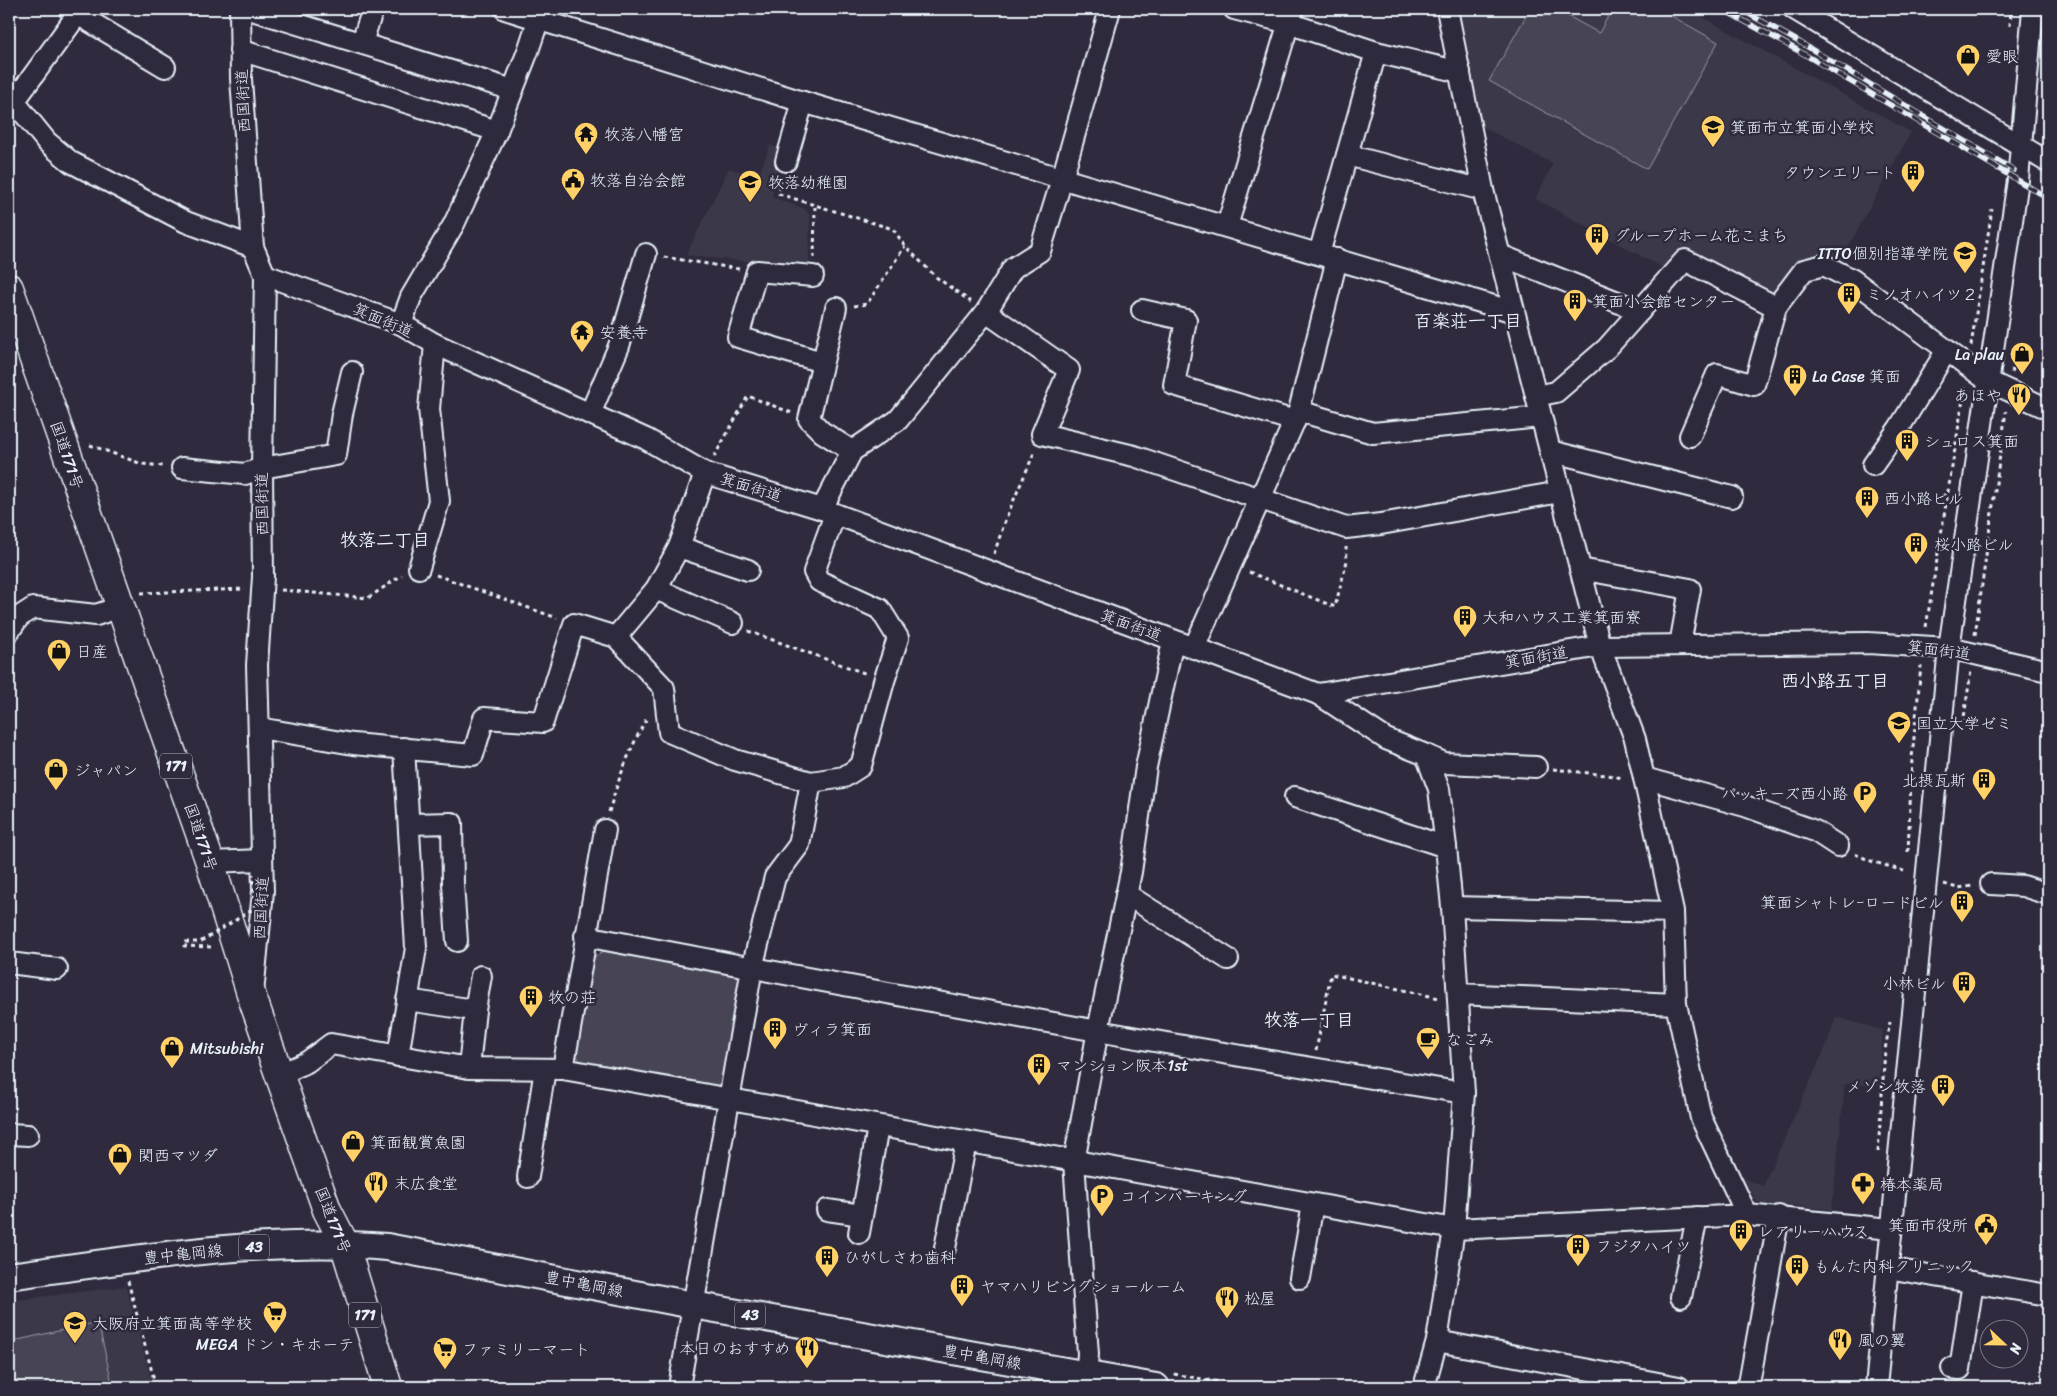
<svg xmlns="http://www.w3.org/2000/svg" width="2057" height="1396" viewBox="0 0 2057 1396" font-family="Sriracha,'Klee One',sans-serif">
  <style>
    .built { fill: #3b3749 }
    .green { fill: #464455; stroke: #979aa6 }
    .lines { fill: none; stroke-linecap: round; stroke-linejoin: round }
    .minor-casing { stroke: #e8f1f8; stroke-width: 24 }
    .major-casing { stroke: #e8f1f8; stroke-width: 30 }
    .highway-casing { stroke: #e8f1f8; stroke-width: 31 }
    .path { stroke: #e8f1f8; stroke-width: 3; stroke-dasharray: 4 4; stroke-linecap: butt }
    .minor { stroke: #2f2a3d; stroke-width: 20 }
    .major { stroke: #2f2a3d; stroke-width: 26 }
    .highway { stroke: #2f2a3d; stroke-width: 28 }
    .rail-casing { stroke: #e8f1f8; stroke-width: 5.5 }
    .rail { stroke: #2f2a3d; stroke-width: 4; stroke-dasharray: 11; stroke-linecap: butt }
    .path-bridge { stroke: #e8f1f8; stroke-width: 3; stroke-dasharray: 4 4; stroke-linecap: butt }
    .labels { text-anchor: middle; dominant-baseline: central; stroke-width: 5; stroke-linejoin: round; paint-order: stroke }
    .shield { fill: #2f2a3d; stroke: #b0b5c0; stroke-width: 1 }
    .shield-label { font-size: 15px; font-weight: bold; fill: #e8f1f8 }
    .poi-label { font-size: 16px; fill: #e8f1f8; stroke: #2f2a3d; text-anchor: start }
    .street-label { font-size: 16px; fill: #e8f1f8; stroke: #2f2a3d }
    .neighbourhood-label { font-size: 18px; font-weight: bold; fill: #e8f1f8; stroke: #2f2a3d }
  </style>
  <rect width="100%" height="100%" fill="#2f2a3d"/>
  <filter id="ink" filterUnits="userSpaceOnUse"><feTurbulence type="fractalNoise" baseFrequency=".02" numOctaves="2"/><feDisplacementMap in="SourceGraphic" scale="10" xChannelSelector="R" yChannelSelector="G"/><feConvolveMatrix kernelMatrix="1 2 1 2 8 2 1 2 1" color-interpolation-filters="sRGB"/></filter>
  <g filter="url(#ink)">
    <g class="built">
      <path d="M1456 9H1688L1911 132 1840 262 1817 257 1775 296 1682 250 1667 270 1535 199 1553 164 1475 123Z"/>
      <path d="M770 145 780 149 779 169 772 197 805 209 810 216 809 263 803 268 686 255 729 168 758 177Z"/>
      <path d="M1836 1017 1883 1030 1879 1086 1845 1084 1832 1210 1781 1204 1763 1205 1757 1202 1742 1178 1763 1186 1826 1046Z"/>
      <path d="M126 1286 153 1387H9V1301Z"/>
    </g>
    <g class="green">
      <path d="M1530 9H1555L1599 33 1612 9H1659L1718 42 1647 169 1489 81Z"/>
      <path d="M603 951 734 972 742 984 724 1082 716 1088 581 1062 574 1052 593 958Z"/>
      <path d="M98 1322 113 1387H9V1342Z"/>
    </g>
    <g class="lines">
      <defs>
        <g id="minor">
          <path d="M69 9 165 67"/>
          <path d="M240 9 241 79 253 247 265 275 262 468 263 577 257 665 263 891 253 993"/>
          <path d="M249 9 513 90"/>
          <path d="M505 9 803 102 1514 312"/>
          <path d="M1234 9 1288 23 1376 52 1460 72"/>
          <path d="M1447 9 1483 190 1536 396 1600 646 1635 739 1644 778 1673 912 1676 1004 1701 1118 1747 1215"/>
          <path d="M1794 9 2048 162"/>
          <path d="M362 42 373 9"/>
          <path d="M240 50 497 131"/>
          <path d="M9 95 47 142 71 162 186 222 253 247"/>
          <path d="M14 102 77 15"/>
          <path d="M1347 155 1483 190"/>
          <path d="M786 161 803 102"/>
          <path d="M1227 226 1293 9"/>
          <path d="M1319 254 1376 52"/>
          <path d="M1500 255 1640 311"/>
          <path d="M265 275 401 324 435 344 646 439 705 473 822 509 1318 694 1600 646 1868 643 1949 648 2048 671"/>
          <path d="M813 276 757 271 738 337 822 362"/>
          <path d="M836 308 809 419 822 432 852 451"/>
          <path d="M1142 310 1186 320 1174 385 1295 421"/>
          <path d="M986 312 1069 370 1042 434 1134 456 1346 528 1381 524 1560 492"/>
          <path d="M401 324 411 297 454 224 497 131 528 51 542 9"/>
          <path d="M1536 396 1556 392 1607 348 1685 260 1776 307 1804 270 1824 265 1853 280 1988 381 2048 409"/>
          <path d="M1299 411 1373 433 1541 417"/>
          <path d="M590 414 619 346 646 254"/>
          <path d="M1690 436 1717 374 1754 385 1776 307"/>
          <path d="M1550 451 1732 497"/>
          <path d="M1873 465 1899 428 1947 350"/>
          <path d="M182 468 245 474 262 468 336 455 342 414 352 372"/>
          <path d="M822 509 852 451 898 420 986 312 1013 268 1040 251 1062 179 1110 9"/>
          <path d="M679 547 748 570"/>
          <path d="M419 568 439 501 429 409 435 344"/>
          <path d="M1580 569 1690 589 1680 645"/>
          <path d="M656 589 733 623"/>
          <path d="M9 631 19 617 33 608 96 615 120 607"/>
          <path d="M616 637 656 589 679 547 705 473"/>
          <path d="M1194 648 1299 411 1337 259"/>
          <path d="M1318 694 1386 739 1426 755 1439 789 1446 847 1452 907 1464 1093 1454 1229 1437 1341 1424 1387"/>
          <path d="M259 728 353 744 473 755 484 718 543 722 574 624 616 637 664 688 669 732 735 760 811 782 844 777 861 766 884 681 898 638 880 609 819 581 814 572 835 514"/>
          <path d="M1426 755 1444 763 1536 767"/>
          <path d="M1644 778 1745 806 1815 831 1838 846"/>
          <path d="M1295 797 1446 847"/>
          <path d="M409 824 452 823 453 884 457 941"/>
          <path d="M210 862 262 860"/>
          <path d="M1991 884 2023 886 2048 894"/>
          <path d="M1126 894 1228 959"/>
          <path d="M1452 907 1673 912"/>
          <path d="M585 936C877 992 1170 1046 1464 1093"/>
          <path d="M9 963 57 969"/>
          <path d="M1458 994 1676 1004"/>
          <path d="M407 1000 475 1010"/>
          <path d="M398 1056 416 948 404 748"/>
          <path d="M469 1068 475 1010 481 976"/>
          <path d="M563 1069 605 830"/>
          <path d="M279 1075 307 1062 331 1044 469 1068 563 1069 1454 1229 1747 1215 1891 1229"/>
          <path d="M9 1134 28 1135"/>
          <path d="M528 1177 545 1069"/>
          <path d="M827 1210 862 1215"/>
          <path d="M859 1233 878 1127"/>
          <path d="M945 1248 966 1142"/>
          <path d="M1887 1268 2048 1295"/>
          <path d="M1300 1278 1313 1204"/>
          <path d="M1681 1297 1697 1217"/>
          <path d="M1437 1341 1679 1387"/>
          <path d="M1952 1368 1960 1369 1973 1282"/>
          <path d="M679 1387 752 968 775 877 799 845 811 782"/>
          <path d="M1085 1387 1088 1354 1074 1162 1098 1030 1131 872 1146 767 1173 641"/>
          <path d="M1746 1387 1749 1384 1779 1216"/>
          <path d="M1876 1387 1949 648 2018 180 2033 9"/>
        </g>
        <path id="major" d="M9 1276C134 1259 261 1237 387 1247L693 1305 1156 1387"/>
        <path id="highway" d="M9 288 210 862 253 1000 327 1210 344 1243 388 1387"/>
      </defs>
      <use href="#minor" class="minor-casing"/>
      <use href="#major" class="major-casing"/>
      <use href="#highway" class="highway-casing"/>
      <g class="path">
        <path d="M2010 26 2011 9"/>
        <path d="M2048 86 2045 127 2048 138"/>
        <path d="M782 178 779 194 893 229 905 246 936 277 971 302"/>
        <path d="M664 257 739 269"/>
        <path d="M814 258 815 207"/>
        <path d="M854 306 867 304 905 246"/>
        <path d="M1971 346 1992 209"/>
        <path d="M2012 373 2015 344"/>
        <path d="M90 445 142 464 163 466"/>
        <path d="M714 457 748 396 792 413"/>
        <path d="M994 554 1006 518 1035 451"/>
        <path d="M1249 572 1335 607 1347 561 1346 547"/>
        <path d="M436 575 557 618"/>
        <path d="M281 590 368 598 402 575"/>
        <path d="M141 593 245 589"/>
        <path d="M1926 627 1965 387"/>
        <path d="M748 631 867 674"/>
        <path d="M1975 635 2006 411"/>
        <path d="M1963 724 1971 671"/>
        <path d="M1553 769 1615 776 1624 779"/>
        <path d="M609 812C618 779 631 746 648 716"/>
        <path d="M1908 852 1912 758 1921 666"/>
        <path d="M1855 854 1871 861 1907 872"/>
        <path d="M1944 884 1957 888 1974 886"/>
        <path d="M1316 1051 1331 974 1439 998"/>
        <path d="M1878 1152 1885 1050 1890 1022"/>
        <path d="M128 1281 156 1387"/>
        <path d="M1174 1374 1247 1387"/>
      </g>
      <use href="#minor" class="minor"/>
      <use href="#major" class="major"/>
      <use href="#highway" class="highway"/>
      <defs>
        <g id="rail">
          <path d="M1722 9 1797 50 2048 198"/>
          <path d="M1740 9 1801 43 2014 170"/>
        </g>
      </defs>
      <use href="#rail" class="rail-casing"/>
      <use href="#rail" class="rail"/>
      <path class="path-bridge" d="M211 947 184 946V942H200L255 908 253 874"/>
    </g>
  </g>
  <defs>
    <symbol id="shop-pin" viewBox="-11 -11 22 30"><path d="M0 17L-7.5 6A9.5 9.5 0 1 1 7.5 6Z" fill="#ffd166" stroke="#2f2a3d"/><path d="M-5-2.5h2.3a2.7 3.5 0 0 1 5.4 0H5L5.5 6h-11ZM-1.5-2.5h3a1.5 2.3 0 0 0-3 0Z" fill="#111"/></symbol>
    <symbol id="school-pin" viewBox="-11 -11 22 30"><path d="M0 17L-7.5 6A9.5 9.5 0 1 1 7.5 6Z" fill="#ffd166" stroke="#2f2a3d"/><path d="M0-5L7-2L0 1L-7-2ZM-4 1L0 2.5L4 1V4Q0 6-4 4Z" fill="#111"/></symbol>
    <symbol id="temple-pin" viewBox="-11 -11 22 30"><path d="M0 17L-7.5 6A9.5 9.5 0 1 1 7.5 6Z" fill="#ffd166" stroke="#2f2a3d"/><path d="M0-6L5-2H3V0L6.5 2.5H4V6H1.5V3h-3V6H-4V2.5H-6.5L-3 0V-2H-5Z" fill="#111"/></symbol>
    <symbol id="building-pin" viewBox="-11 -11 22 30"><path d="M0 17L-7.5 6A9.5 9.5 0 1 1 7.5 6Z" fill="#ffd166" stroke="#2f2a3d"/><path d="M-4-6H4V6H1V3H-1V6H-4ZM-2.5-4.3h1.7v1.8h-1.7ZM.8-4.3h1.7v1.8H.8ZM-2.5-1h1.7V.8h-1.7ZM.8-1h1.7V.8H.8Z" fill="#111"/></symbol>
    <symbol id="civic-pin" viewBox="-11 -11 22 30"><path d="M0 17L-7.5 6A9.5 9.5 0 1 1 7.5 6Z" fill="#ffd166" stroke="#2f2a3d"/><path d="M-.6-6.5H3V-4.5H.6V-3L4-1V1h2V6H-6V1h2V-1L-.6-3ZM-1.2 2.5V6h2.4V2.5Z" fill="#111"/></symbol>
    <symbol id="restaurant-pin" viewBox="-11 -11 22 30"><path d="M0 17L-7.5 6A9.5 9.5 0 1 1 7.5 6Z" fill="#ffd166" stroke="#2f2a3d"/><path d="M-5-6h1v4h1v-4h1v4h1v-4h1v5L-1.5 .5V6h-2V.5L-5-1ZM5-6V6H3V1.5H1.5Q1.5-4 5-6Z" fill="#111"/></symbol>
    <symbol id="parking-pin" viewBox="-11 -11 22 30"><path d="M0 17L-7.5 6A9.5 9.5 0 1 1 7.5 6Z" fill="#ffd166" stroke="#2f2a3d"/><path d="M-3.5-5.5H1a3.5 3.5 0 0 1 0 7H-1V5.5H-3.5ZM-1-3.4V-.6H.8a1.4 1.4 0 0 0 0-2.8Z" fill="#111"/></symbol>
    <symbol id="cafe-pin" viewBox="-11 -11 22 30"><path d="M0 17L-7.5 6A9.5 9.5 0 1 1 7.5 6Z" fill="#ffd166" stroke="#2f2a3d"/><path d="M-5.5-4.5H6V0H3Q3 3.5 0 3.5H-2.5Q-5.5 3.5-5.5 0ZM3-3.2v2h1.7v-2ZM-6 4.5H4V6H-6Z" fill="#111"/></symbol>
    <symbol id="pharmacy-pin" viewBox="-11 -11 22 30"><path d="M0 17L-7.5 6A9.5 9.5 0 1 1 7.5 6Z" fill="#ffd166" stroke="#2f2a3d"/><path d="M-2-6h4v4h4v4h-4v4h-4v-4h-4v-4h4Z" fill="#111"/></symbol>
    <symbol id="supermarket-pin" viewBox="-11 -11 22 30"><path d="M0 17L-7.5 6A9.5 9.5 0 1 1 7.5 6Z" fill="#ffd166" stroke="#2f2a3d"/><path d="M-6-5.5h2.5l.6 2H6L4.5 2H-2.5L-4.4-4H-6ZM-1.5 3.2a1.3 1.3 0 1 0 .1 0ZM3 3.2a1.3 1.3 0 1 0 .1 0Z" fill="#111"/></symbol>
  </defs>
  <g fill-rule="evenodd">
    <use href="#shop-pin" x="1954" y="42" width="28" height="38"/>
    <use href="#school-pin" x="1699" y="113" width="28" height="38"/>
    <use href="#temple-pin" x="572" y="120" width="28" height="38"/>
    <use href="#building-pin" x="1899" y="158" width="28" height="38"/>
    <use href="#civic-pin" x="559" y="166" width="28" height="38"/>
    <use href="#school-pin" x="736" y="168" width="28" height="38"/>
    <use href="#building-pin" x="1583" y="221" width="28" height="38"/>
    <use href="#school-pin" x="1951" y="239" width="28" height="38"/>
    <use href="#building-pin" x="1835" y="280" width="28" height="38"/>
    <use href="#building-pin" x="1561" y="287" width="28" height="38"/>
    <use href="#temple-pin" x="568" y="318" width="28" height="38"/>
    <use href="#shop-pin" x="2008" y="340" width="28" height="38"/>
    <use href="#building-pin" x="1781" y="362" width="28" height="38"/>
    <use href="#restaurant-pin" x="2005" y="381" width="28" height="38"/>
    <use href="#building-pin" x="1893" y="427" width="28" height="38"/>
    <use href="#building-pin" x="1853" y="484" width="28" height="38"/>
    <use href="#building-pin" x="1902" y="530" width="28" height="38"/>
    <use href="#building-pin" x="1451" y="603" width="28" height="38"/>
    <use href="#shop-pin" x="45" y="637" width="28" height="38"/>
    <use href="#school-pin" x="1885" y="709" width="28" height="38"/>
    <use href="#shop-pin" x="42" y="756" width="28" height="38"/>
    <use href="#building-pin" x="1970" y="766" width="28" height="38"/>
    <use href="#parking-pin" x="1851" y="779" width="28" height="38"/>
    <use href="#building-pin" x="1948" y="888" width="28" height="38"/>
    <use href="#building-pin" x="1950" y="969" width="28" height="38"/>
    <use href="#building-pin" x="517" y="983" width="28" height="38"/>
    <use href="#building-pin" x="761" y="1015" width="28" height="38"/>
    <use href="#cafe-pin" x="1414" y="1025" width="28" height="38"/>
    <use href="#shop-pin" x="158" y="1034" width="28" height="38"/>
    <use href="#building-pin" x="1025" y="1051" width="28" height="38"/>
    <use href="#building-pin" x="1929" y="1072" width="28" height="38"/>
    <use href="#shop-pin" x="339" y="1128" width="28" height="38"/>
    <use href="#shop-pin" x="106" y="1141" width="28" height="38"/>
    <use href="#restaurant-pin" x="362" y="1169" width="28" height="38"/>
    <use href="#pharmacy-pin" x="1849" y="1170" width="28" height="38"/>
    <use href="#parking-pin" x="1088" y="1182" width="28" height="38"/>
    <use href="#civic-pin" x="1972" y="1211" width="28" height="38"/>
    <use href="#building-pin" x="1727" y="1217" width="28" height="38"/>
    <use href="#building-pin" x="1564" y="1232" width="28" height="38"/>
    <use href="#building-pin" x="813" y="1243" width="28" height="38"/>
    <use href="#building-pin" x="1783" y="1252" width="28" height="38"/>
    <use href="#building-pin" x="948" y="1272" width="28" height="38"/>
    <use href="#restaurant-pin" x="1213" y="1284" width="28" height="38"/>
    <use href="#supermarket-pin" x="261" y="1299" width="28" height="38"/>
    <use href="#school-pin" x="61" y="1309" width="28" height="38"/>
    <use href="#restaurant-pin" x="1826" y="1326" width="28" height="38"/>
    <use href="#restaurant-pin" x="793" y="1334" width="28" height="38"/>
    <use href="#supermarket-pin" x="431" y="1335" width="28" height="38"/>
  </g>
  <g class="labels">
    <g class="shield">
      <rect x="160" y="753.5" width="32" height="25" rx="4"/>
      <rect x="239" y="1234.5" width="30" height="25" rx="4"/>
      <rect x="349" y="1302.5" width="32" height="25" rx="4"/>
      <rect x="735" y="1302.5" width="30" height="25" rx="4"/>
    </g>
    <g class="shield-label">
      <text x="176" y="766">171</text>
      <text x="254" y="1247">43</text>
      <text x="365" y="1315">171</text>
      <text x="750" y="1315">43</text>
    </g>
    <g class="poi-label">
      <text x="1986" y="56">愛眼</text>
      <text x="1730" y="127">箕面市立箕面小学校</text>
      <text x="604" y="134">牧落八幡宮</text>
      <text x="1896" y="172" text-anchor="end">タウンエリート</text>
      <text x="590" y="180">牧落自治会館</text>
      <text x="768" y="182">牧落幼稚園</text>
      <text x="1614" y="235">グループホーム花こまち</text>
      <text x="1948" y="253" text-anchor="end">ITTO個別指導学院</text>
      <text x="1866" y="294">ミノオハイツ２</text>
      <text x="1592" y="301">箕面小会館センター</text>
      <text x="600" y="332">安養寺</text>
      <text x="2004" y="354" text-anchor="end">La plau</text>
      <text x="1812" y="376">La Case 箕面</text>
      <text x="2002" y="395" text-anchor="end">あほや</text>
      <text x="1924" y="441">シュロス箕面</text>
      <text x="1884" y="498">西小路ビル</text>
      <text x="1934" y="544">桜小路ビル</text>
      <text x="1482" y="617">大和ハウス工業箕面寮</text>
      <text x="76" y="651">日産</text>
      <text x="1916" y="723">国立大学ゼミ</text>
      <text x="74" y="770">ジャパン</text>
      <text x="1966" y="780" text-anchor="end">北摂瓦斯</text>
      <text x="1848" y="793" text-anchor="end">パッキーズ西小路</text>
      <text x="1944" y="902" text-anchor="end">箕面シャトレｰロードビル</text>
      <text x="1946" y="983" text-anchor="end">小林ビル</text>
      <text x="548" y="997">牧の荘</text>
      <text x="792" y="1029">ヴィラ箕面</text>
      <text x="1446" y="1039">なごみ</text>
      <text x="190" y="1048">Mitsubishi</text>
      <text x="1056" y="1065">マンション阪本1st</text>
      <text x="1926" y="1086" text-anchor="end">メゾン牧落</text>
      <text x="370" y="1142">箕面観賞魚園</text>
      <text x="138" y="1155">関西マツダ</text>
      <text x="394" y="1183">末広食堂</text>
      <text x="1880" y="1184">椿本薬局</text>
      <text x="1120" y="1196">コインパーキング</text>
      <text x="1968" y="1225" text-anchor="end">箕面市役所</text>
      <text x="1758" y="1231">レアリーハウス</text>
      <text x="1596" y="1246">フジタハイツ</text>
      <text x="844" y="1257">ひがしさわ歯科</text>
      <text x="1814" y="1266">もんた内科クリニック</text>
      <text x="980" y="1286">ヤマハリビングショールーム</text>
      <text x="1244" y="1298">松屋</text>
      <text x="92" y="1323">大阪府立箕面高等学校</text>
      <text x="1858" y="1340">風の翼</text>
      <text x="275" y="1344" text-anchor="middle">MEGA ドン・キホーテ</text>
      <text x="790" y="1348" text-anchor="end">本日のおすすめ</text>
      <text x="462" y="1349">ファミリーマート</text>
    </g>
    <g class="street-label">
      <text transform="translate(243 101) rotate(-93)">西国街道</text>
      <text transform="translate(383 320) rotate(23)">箕面街道</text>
      <text transform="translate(67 455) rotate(71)">国道171号</text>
      <text transform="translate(751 487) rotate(17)">箕面街道</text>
      <text transform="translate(262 504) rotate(-91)">西国街道</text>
      <text transform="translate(1131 625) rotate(20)">箕面街道</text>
      <text transform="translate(1939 650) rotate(7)">箕面街道</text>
      <text transform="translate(1536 657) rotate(-10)">箕面街道</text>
      <text transform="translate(201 837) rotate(71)">国道171号</text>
      <text transform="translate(261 908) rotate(-87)">西国街道</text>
      <text transform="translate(333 1220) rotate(68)">国道171号</text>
      <text transform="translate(183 1254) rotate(-6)">豊中亀岡線</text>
      <text transform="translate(584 1284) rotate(11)">豊中亀岡線</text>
      <text transform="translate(982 1357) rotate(10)">豊中亀岡線</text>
    </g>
    <g class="neighbourhood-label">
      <text x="1468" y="321">百楽荘一丁目</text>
      <text x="385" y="540">牧落二丁目</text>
      <text x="1835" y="681">西小路五丁目</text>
      <text x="1309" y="1020">牧落一丁目</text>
    </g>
  </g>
  <rect width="2057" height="1396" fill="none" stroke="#2f2a3d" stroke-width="30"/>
  <rect x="15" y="15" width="2027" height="1366" fill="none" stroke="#e8f1f8" stroke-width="2" filter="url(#ink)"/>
  <g transform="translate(2004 1344) rotate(112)"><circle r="24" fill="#2f2a3d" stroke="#797a88"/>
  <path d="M0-4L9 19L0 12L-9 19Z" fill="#ffd166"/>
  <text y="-8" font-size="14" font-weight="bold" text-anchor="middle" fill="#e8f1f8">N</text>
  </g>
</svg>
